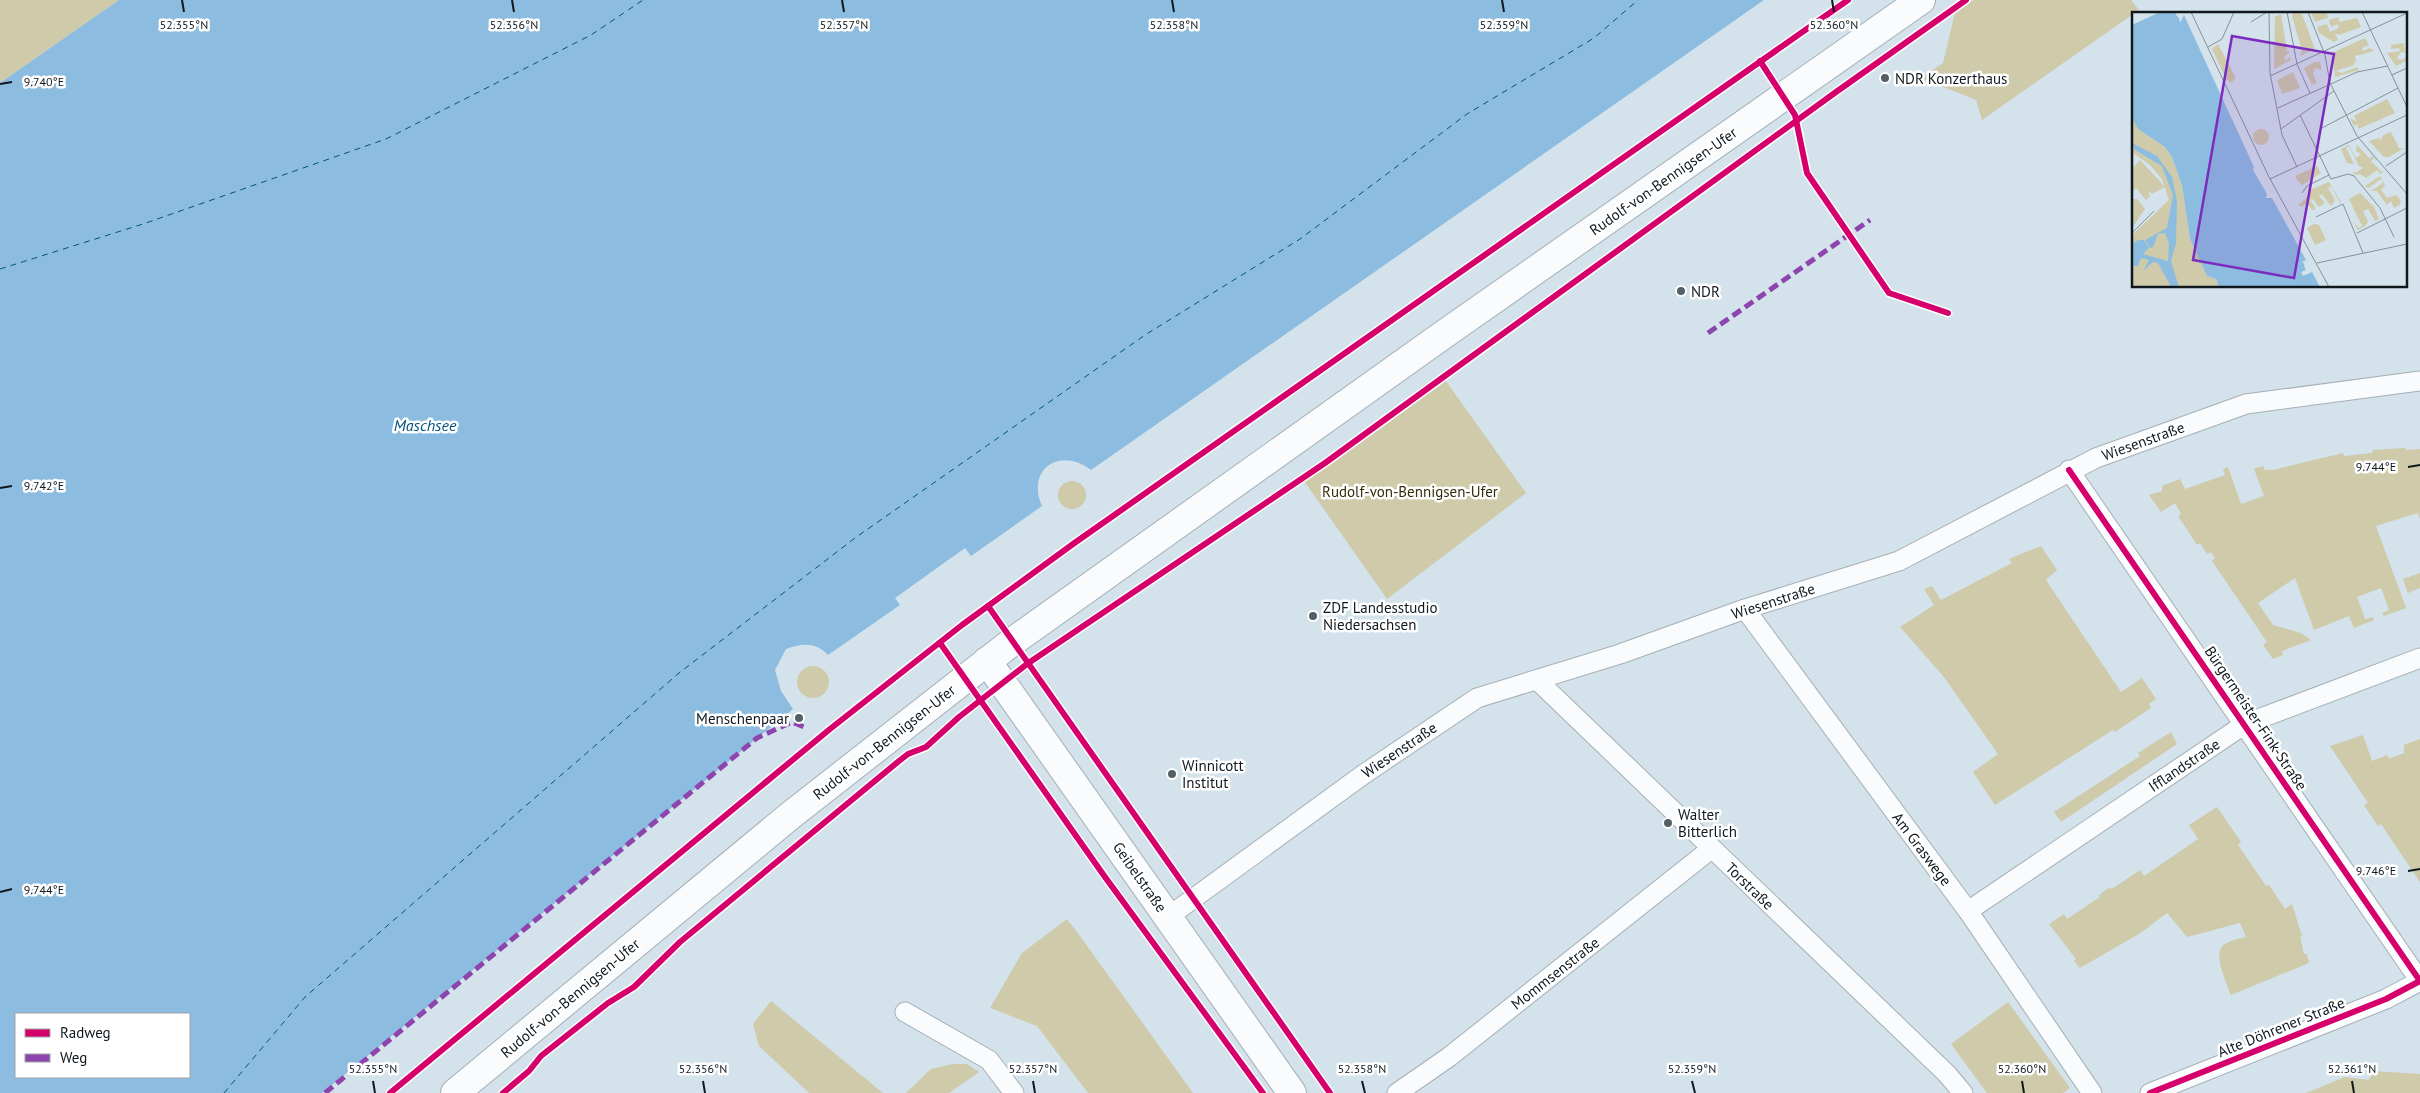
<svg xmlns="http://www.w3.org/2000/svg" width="2420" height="1093" viewBox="0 0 2420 1093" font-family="'PT Sans',sans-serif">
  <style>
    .green { fill: #cecaaa }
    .water { fill: #8cbde0; fill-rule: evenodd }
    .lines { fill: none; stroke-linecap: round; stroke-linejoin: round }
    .ferry { stroke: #00537f; stroke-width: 1; stroke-dasharray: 6 5; stroke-linecap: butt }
    .street-casing { stroke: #a5afb7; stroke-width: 21 }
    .secondary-casing { stroke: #a5afb7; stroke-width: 30 }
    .street { stroke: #f9fbfc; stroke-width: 19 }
    .secondary { stroke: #f9fbfc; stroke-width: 28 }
    .quiet { stroke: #8e44ad; stroke-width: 5; stroke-dasharray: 10 5; stroke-linecap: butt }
    .cycleway-casing { stroke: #fff; stroke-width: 9 }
    .cycleway { stroke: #d6006c; stroke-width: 6 }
    .ticks { fill: none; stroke: #10181e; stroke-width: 2 }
    .poi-dot { fill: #555f66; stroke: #fff; stroke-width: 2 }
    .labels { text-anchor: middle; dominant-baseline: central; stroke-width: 5; stroke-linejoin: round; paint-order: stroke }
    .poi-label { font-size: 15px; fill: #10181e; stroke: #fff; text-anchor: start }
    .street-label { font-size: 15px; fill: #10181e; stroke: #fff }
    .park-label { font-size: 15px; fill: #332b0a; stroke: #fff }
    .water-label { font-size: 16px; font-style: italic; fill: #00537f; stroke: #fff }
    .inset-river { fill: none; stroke: #8cbde0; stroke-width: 2.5 }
    .inset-road { fill: none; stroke: #869199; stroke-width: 1 }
    .view { fill: #7b2cbf; fill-opacity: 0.15; stroke: #7b2cbf; stroke-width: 2.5 }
    .inset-edge { fill: none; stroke: #10181e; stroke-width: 2.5 }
    .ticks-label { font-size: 12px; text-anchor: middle; fill: #10181e; stroke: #fff; stroke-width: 5; stroke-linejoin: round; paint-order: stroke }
  </style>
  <rect width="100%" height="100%" fill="#d4e2eb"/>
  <g class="green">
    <path d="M0 0H119L0 83Z"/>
    <path d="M1974 0H2131L2139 10 1982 120 1976 100 1921 78 1943 63 1955 13Z"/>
    <path d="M1443 377 1526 493 1387 599 1302 478Z"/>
    <path d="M2405 448 2406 450 2420 449V519L2418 513 2376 526 2406 608 2384 616 2382 613 2389 610 2381 588 2357 597 2365 619 2373 617 2374 620 2354 628 2349 616 2314 630 2295 578 2258 603 2273 625 2301 633 2311 640 2282 651 2283 655 2273 659 2263 645 2267 642 2212 561 2215 558 2211 552 2207 554 2200 543 2197 545 2178 516 2181 514 2175 503 2161 512 2149 495 2162 491V486L2180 479 2185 489 2225 475 2223 469 2228 467 2241 504 2264 496 2254 469 2263 466 2265 470H2273L2343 453 2344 456 2372 453 2373 450Z"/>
    <circle cx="1072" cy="495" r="14"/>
    <path d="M2041 546 2057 570 2046 580 2121 692 2142 678 2156 699 2149 704 2151 708 2115 732 2113 730 1995 805 1973 772 1998 754 1944 677 1900 627 1934 605 1924 589 1932 586 1941 600 2012 563 2009 559Z"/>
    <path d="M2420 573V588L2408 593 2403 579Z"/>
    <circle cx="813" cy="682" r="16"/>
    <path d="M2171 732 2177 744 2061 822 2054 812 2140 756 2138 753Z"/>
    <path d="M2363 735 2372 761 2387 755 2389 759 2404 753V745L2420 739V882L2381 824 2378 826 2364 805 2368 803 2330 746Z"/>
    <path d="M2217 807 2241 842 2238 845 2266 886 2269 885 2285 909 2292 904 2302 936 2300 937 2304 954H2307L2309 963 2231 995C2227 985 2215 958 2221 948 2225 941 2238 939 2246 937L2240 923 2187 937 2167 913 2142 932 2080 968 2074 961 2076 959 2049 924 2064 914 2067 919 2100 897 2099 895 2110 887 2112 889 2140 870 2144 876 2198 839 2189 825Z"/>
    <path d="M1067 919 1080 936 1193 1093H1088L1037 1026 990 1008 1022 953Z"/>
    <path d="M771 1001 883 1093H809L759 1046 753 1024Z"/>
    <path d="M2008 1002 2070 1088 2063 1093H1987L1951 1044Z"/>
    <path d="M953 1064H967L979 1072 949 1093H906L931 1069Z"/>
    <path d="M2373 1071 2420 1074V1093H2306L2345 1077 2369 1080Z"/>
  </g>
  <path class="water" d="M119 0H1764L1091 470C1059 446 1026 470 1042 506L971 556 965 548 895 598 900 605 828 655C816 642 802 643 786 649L775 670 781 691 793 709 322 1093H0V83ZM16 1014H189V1077H16Z"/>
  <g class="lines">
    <g class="ferry">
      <path d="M0 269 143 224 386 139 591 35 643 0"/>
      <path d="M224 1093 305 997 679 673 855 538 1145 335 1300 239 1467 114 1594 38 1638 0"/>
    </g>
    <defs>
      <g id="street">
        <path d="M2069 470 2420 981"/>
        <path d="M1745 609 1968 911 2092 1093"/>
        <path d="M1537 680 1947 1074 1963 1093"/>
        <path d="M1968 911 2245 724 2420 658"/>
        <path d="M1168 917 1364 774 1477 698 1620 654 1745 609 1899 561 2096 458 2246 404 2420 381"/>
        <path d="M905 1012 989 1060 1014 1093"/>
        <path d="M1397 1093 1449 1057 1711 849"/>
        <path d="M2150 1093 2386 999 2420 981"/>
      </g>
      <g id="secondary">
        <path d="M987 661 1292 1093"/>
        <path d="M455 1093 791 815 1012 642 1443 335 1921 0"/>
      </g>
    </defs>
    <use href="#street" class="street-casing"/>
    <use href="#secondary" class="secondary-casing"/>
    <use href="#street" class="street"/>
    <use href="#secondary" class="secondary"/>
    <g class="quiet">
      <path d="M1708 333 1870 220"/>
      <path d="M325 1093 757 738 792 722 804 727"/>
    </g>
    <defs>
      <g id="cycleway">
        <path d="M1760 61 1795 115 1807 173 1889 293 1948 313"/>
        <path d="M2069 470 2420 981"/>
        <path d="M988 606 1330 1093"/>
        <path d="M940 643 1105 877 1263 1093"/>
        <path d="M390 1093 830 729 962 625 1073 544 1848 0"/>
        <path d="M503 1093 529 1071 541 1056 608 1003 634 987 680 942 899 761 908 754 926 747 959 717 1027 664 1325 463 1836 92 1966 0"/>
        <path d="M2150 1093 2386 999 2420 981"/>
      </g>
    </defs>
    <use href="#cycleway" class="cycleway-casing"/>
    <use href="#cycleway" class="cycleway"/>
  </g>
  <path class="ticks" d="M182 0 184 12M512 0 514 12M842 0 844 12M1172 0 1174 12M1502 0 1504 12M1832 0 1834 12M0 84 12 82M2408 467 2420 465M0 488 12 486M2408 871 2420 869M0 892 12 889M373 1081 375 1093M703 1081 705 1093M1033 1081 1035 1093M1362 1081 1365 1093M1692 1081 1695 1093M2022 1081 2024 1093M2352 1081 2354 1093"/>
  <g class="poi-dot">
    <circle cx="1885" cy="78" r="5"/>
    <circle cx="1681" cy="291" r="5"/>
    <circle cx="1313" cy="616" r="5"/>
    <circle cx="799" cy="718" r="5"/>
    <circle cx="1172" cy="774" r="5"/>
    <circle cx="1668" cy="823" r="5"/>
  </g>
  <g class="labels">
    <g class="poi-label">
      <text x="1895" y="78">NDR Konzerthaus</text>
      <text x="1691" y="291">NDR</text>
      <text x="1323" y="607">ZDF Landesstudio<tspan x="1323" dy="17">Niedersachsen</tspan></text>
      <text x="789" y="718" text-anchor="end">Menschenpaar</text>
      <text x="1182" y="765">Winnicott<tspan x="1182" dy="17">Institut</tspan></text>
      <text x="1678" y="814">Walter<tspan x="1678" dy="17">Bitterlich</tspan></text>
    </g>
    <g class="street-label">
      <text transform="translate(1663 181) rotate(-35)">Rudolf-von-Bennigsen-Ufer</text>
      <text transform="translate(2143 441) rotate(-20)">Wiesenstraße</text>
      <text transform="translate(1773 601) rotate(-18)">Wiesenstraße</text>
      <text transform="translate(2256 718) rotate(56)">Bürgermeister-Fink-Straße</text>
      <text transform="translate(884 742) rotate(-38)">Rudolf-von-Bennigsen-Ufer</text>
      <text transform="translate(1399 750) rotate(-34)">Wiesenstraße</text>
      <text transform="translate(2184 765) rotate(-34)">Ifflandstraße</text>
      <text transform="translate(1922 849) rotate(53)">Am Graswege</text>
      <text transform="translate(1140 877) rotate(55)">Geibelstraße</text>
      <text transform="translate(1750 886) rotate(44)">Torstraße</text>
      <text transform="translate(1555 973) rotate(-38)">Mommsenstraße</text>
      <text transform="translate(570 998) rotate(-40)">Rudolf-von-Bennigsen-Ufer</text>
      <text transform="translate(2281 1027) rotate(-22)">Alte Döhrener Straße</text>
    </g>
    <g class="park-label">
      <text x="1410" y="491">Rudolf-von-Bennigsen-Ufer</text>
    </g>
    <g class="water-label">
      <text x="425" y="425">Maschsee</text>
    </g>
  </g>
  <g transform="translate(2132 12)">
    <rect width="275" height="275" fill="#d4e2eb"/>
    <path d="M162 0 170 2 183 37 168 44 170 39 160 4ZM179 0H195L196 6 183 10ZM149 2 155 39 158 40 152 45 154 49 158 44 159 48 142 57 143 5ZM206 5 208 10 225 6 229 15 207 23 203 21 206 28 202 30 187 21 185 15 195 12 198 20 207 16 205 12 199 15 197 8ZM233 26 237 33 230 36 231 39 238 36 242 39 223 44 225 52 223 48 222 53 204 59 210 61 225 55 227 58 203 65 200 41ZM272 31 273 41 269 40 265 46 269 48 275 45V48L264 54 255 41 268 39 267 36 259 37V33ZM86 32 104 66 99 71 94 67 80 37ZM182 50H188L190 58 183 56 181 62 185 71 180 73 172 56ZM161 60 168 76 150 82 145 68ZM255 87 263 101 226 117V112L222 114 218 106 225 110 222 104ZM0 106 6 117 33 135 40 145 50 173 58 227 75 264 84 267 88 275H0V223L37 188 30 167 18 153 0 140ZM121 125a8 8 0 1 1 16 0a8 8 0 1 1-16 0ZM259 120 267 136H272L257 145H252L237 129 247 126 249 129 250 124ZM217 133 224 146 229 142 224 139 225 133 238 147 240 144 234 136 245 149 241 146 238 152 240 150 250 160 254 158 248 162 245 158 234 166 228 162 223 163 220 159 223 161 231 156 227 154 217 134 214 136 222 152 215 151 209 137ZM8 148 33 175 20 182 16 178 18 184 14 188 4 176 0 180V157ZM185 154 189 161 170 173 166 169 163 164ZM248 164 253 173 249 178 255 186 264 183 269 189 267 193 262 196 259 189 255 193 245 179H239L251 171 249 167 236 176 233 174ZM197 170 209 190 208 191 199 174 196 176 203 188 199 194 190 182 187 184 193 191 187 195 181 187 178 188 184 197 180 198 175 191 170 195 166 193 178 183 176 175 178 178ZM228 181 242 195 247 207 243 209 236 197 231 199 236 210 233 214 226 218 221 209 227 216 230 214 217 187ZM0 187H5L13 197 0 216ZM182 212 187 213 194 228 183 233 175 216Z" fill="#cecaaa"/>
    <path d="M28 0H43L48 11 52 3 122 155 121 158 135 182 134 186H140L174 248 170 250 174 258 169 260 171 264 180 260 188 275H88L84 267 75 264 58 227 50 173 40 145 33 135 6 117 0 106V13ZM0 131 25 144 40 165 45 189 44 231 39 249 47 275H39L26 251 21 250 11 259 17 248 9 246 6 254H0V232L6 228H12L17 236 11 242 36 249 37 231 33 221 26 222 21 235 18 236 13 228 35 216 41 183 30 154 3 138Z" fill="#8cbde0"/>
    <path class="inset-river" d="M38 0 46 7 49 24 90 101 134 196 171 253 167 263 174 275M0 22 7 13 32 0M0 58 74 194 80 215 87 272 90 275"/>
    <path class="inset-road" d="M59 0 137 165 197 275M137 0 138 61 150 123 165 155M155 0 165 52 178 81M176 0 193 43 198 71 225 124 275 182M230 0 275 95M119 10 135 0M76 35 90 27 102 0M260 63 275 56M138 64 275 1M146 96 225 60 256 54M168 103 199 167 216 162 222 164 248 196 262 225M190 116 266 76M149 117 202 79M254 154 275 140M138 167 275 103M170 181 175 174 197 163M184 205 211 192 231 241M0 221 22 199M225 221 275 196M185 251 275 232"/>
    <path class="view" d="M100 24 202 42 162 266 61 248Z"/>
    <rect width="275" height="275" class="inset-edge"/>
  </g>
  <g class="ticks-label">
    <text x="184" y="29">52.355°N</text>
    <text x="514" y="29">52.356°N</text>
    <text x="844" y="29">52.357°N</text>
    <text x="1174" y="29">52.358°N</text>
    <text x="1504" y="29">52.359°N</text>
    <text x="1834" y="29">52.360°N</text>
    <text x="44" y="86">9.740°E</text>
    <text x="2376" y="471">9.744°E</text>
    <text x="44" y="490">9.742°E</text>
    <text x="2376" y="875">9.746°E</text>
    <text x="44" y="894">9.744°E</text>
    <text x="373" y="1073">52.355°N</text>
    <text x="703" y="1073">52.356°N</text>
    <text x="1033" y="1073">52.357°N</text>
    <text x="1362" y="1073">52.358°N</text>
    <text x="1692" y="1073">52.359°N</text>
    <text x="2022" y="1073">52.360°N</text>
    <text x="2352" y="1073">52.361°N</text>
  </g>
  <rect x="15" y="1013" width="175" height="65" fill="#ffffff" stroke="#9fa3a5"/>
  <rect x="25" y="1029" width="25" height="8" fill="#d6006c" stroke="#9fa3a5"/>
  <text x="60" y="1038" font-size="15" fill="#10181e">Radweg</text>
  <rect x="25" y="1054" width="25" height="8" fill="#8e44ad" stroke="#9fa3a5"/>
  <text x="60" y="1063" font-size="15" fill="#10181e">Weg</text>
</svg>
